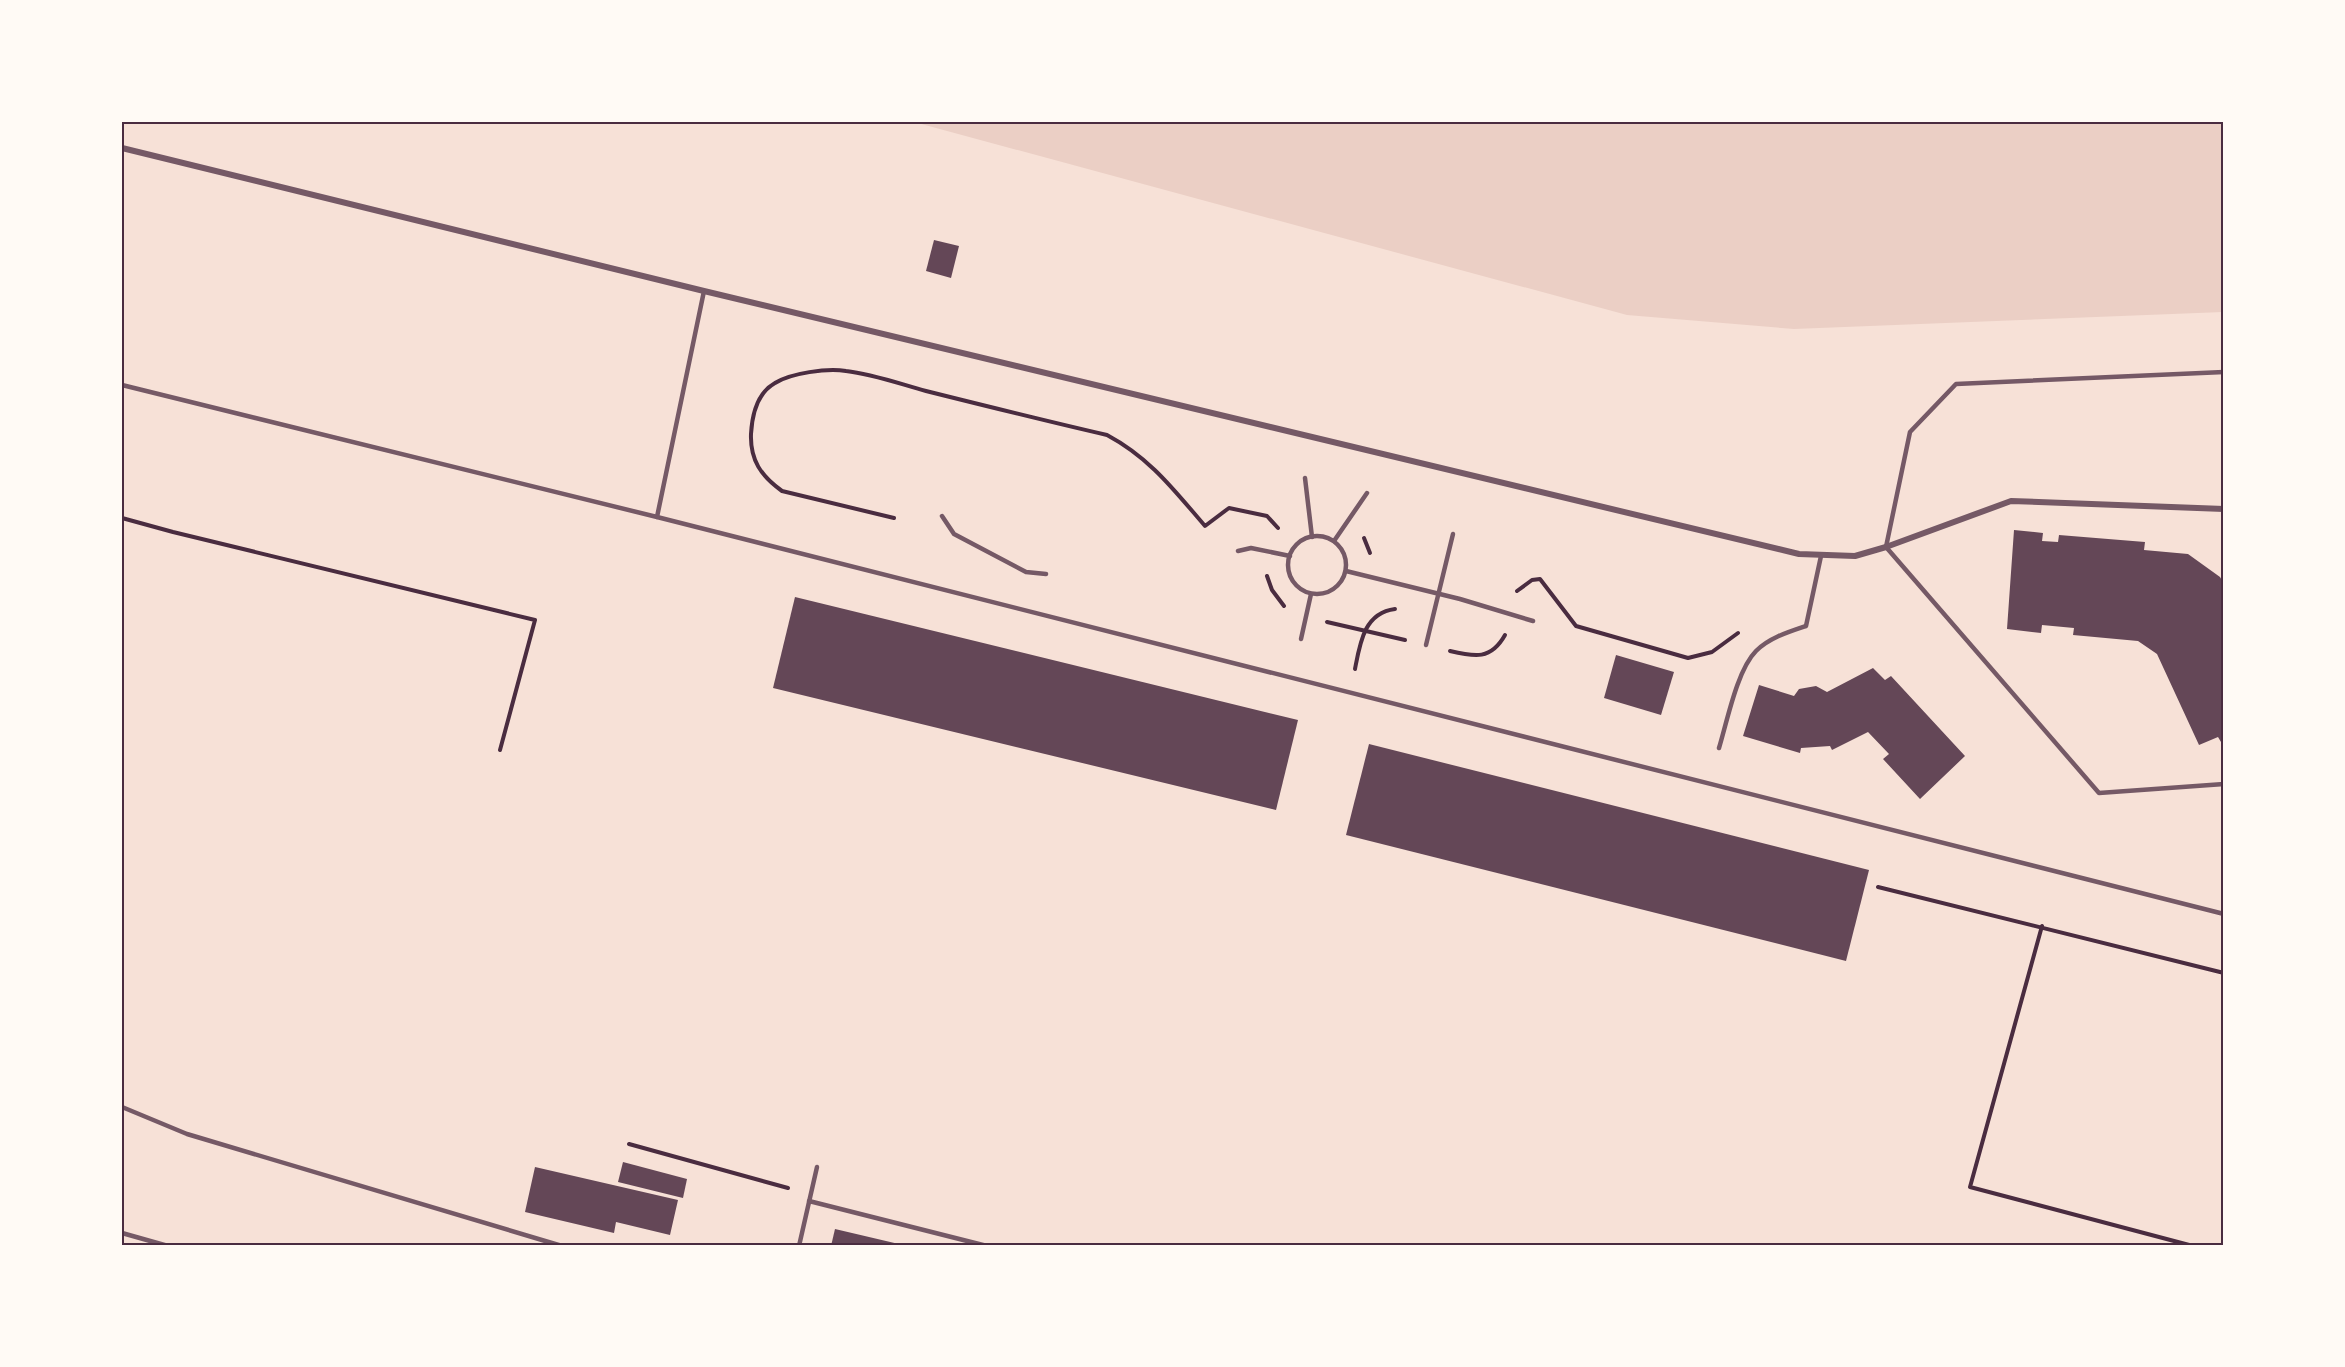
<svg xmlns="http://www.w3.org/2000/svg" width="2345" height="1367" viewBox="0 0 2345 1367" font-family="'Noto Sans',sans-serif">
  <style>
    .green { fill: #ebcfc5 }
    .building { fill: #644757 }
    .lines { fill: none; stroke-linecap: round; stroke-linejoin: round }
    .path { stroke: #4a2c40; stroke-width: 4 }
    .service { stroke: #755966; stroke-width: 4.5 }
    .minor { stroke: #755966; stroke-width: 6 }
    .neatline { fill: none; stroke: #4a2c40; stroke-width: 2 }
  </style>
  <rect width="100%" height="100%" fill="#f7e1d7"/>
  <path class="green" d="M914 122H2223V312L1794 329 1627 315Z"/>
  <g class="building">
    <path d="M934 240 959 246 951 278 926 271Z"/>
    <path d="M2014 530 2043 533 2042 541 2058 542 2059 535 2145 542 2144 550 2188 554 2220 577 2224 584V747L2218 737 2199 745 2157 654 2138 641 2073 635 2074 628 2042 625 2041 633 2007 629Z"/>
    <path d="M795 597 1298 720 1276 810 773 688Z"/>
    <path d="M1616 655 1674 672 1661 715 1604 698Z"/>
    <path d="M1873 668 1885 680 1891 676 1965 756 1920 799 1883 759 1889 754 1868 732 1832 750 1830 746 1801 748 1800 753 1743 736 1759 685 1794 696 1799 689 1816 686 1827 692Z"/>
    <path d="M1369 744 1869 870 1846 961 1346 835Z"/>
    <path d="M623 1162 687 1179 683 1198 618 1182Z"/>
    <path d="M535 1167 678 1200 670 1235 616 1222 614 1233 525 1212Z"/>
    <path d="M835 1229 903 1245V1246H831Z"/>
  </g>
  <g class="lines">
    <g class="path">
      <path d="M122 518 173 532 535 620 500 750"/>
      <path d="M894 518 782 491C761 476 750 460 751 434 752 416 757 393 775 383 791 373 827 368 846 371 873 374 900 384 926 391 986 406 1046 421 1107 435 1150 458 1174 490 1205 526L1229 508 1267 516 1278 528"/>
      <path d="M1364 538 1370 553"/>
      <path d="M1267 576 1272 590 1284 606"/>
      <path d="M1517 591 1532 580 1540 579 1576 626 1688 658 1712 652 1738 633"/>
      <path d="M1327 622 1405 640"/>
      <path d="M1450 651C1475 657 1491 660 1505 635"/>
      <path d="M1355 669C1360 643 1364 613 1395 609"/>
      <path d="M1878 887 2224 973"/>
      <path d="M2042 926 1970 1187 2193 1246"/>
      <path d="M629 1144 788 1188"/>
    </g>
    <g class="service">
      <path d="M2224 372 1956 384 1910 432 1886 547 2099 793 2224 784"/>
      <path d="M122 385 657 517 2224 914"/>
      <path d="M1305 478 1312 537"/>
      <path d="M942 516 954 534 1026 572 1046 574"/>
      <path d="M657 517 704 291"/>
      <circle cx="1317" cy="565" r="29"/>
      <path d="M1334 541 1367 493"/>
      <path d="M1238 551 1251 548 1290 556"/>
      <path d="M1346 571 1460 599 1533 621"/>
      <path d="M1301 639 1311 594"/>
      <path d="M1426 645 1453 534"/>
      <path d="M1719 748C1727 722 1737 670 1756 651 1769 638 1788 632 1806 626L1821 556"/>
      <path d="M122 1107 187 1134 562 1246"/>
      <path d="M809 1201 987 1246"/>
      <path d="M122 1233 168 1246"/>
      <path d="M799 1246 817 1167"/>
    </g>
    <path class="minor" d="M122 148 704 291 1799 554 1855 556 1886 547 2011 501 2224 509"/>
  </g>
  <rect width="2345" height="1367" fill="none" stroke="#fffaf5" stroke-width="246"/>
  <rect x="123" y="123" width="2099" height="1121" class="neatline"/>
</svg>
